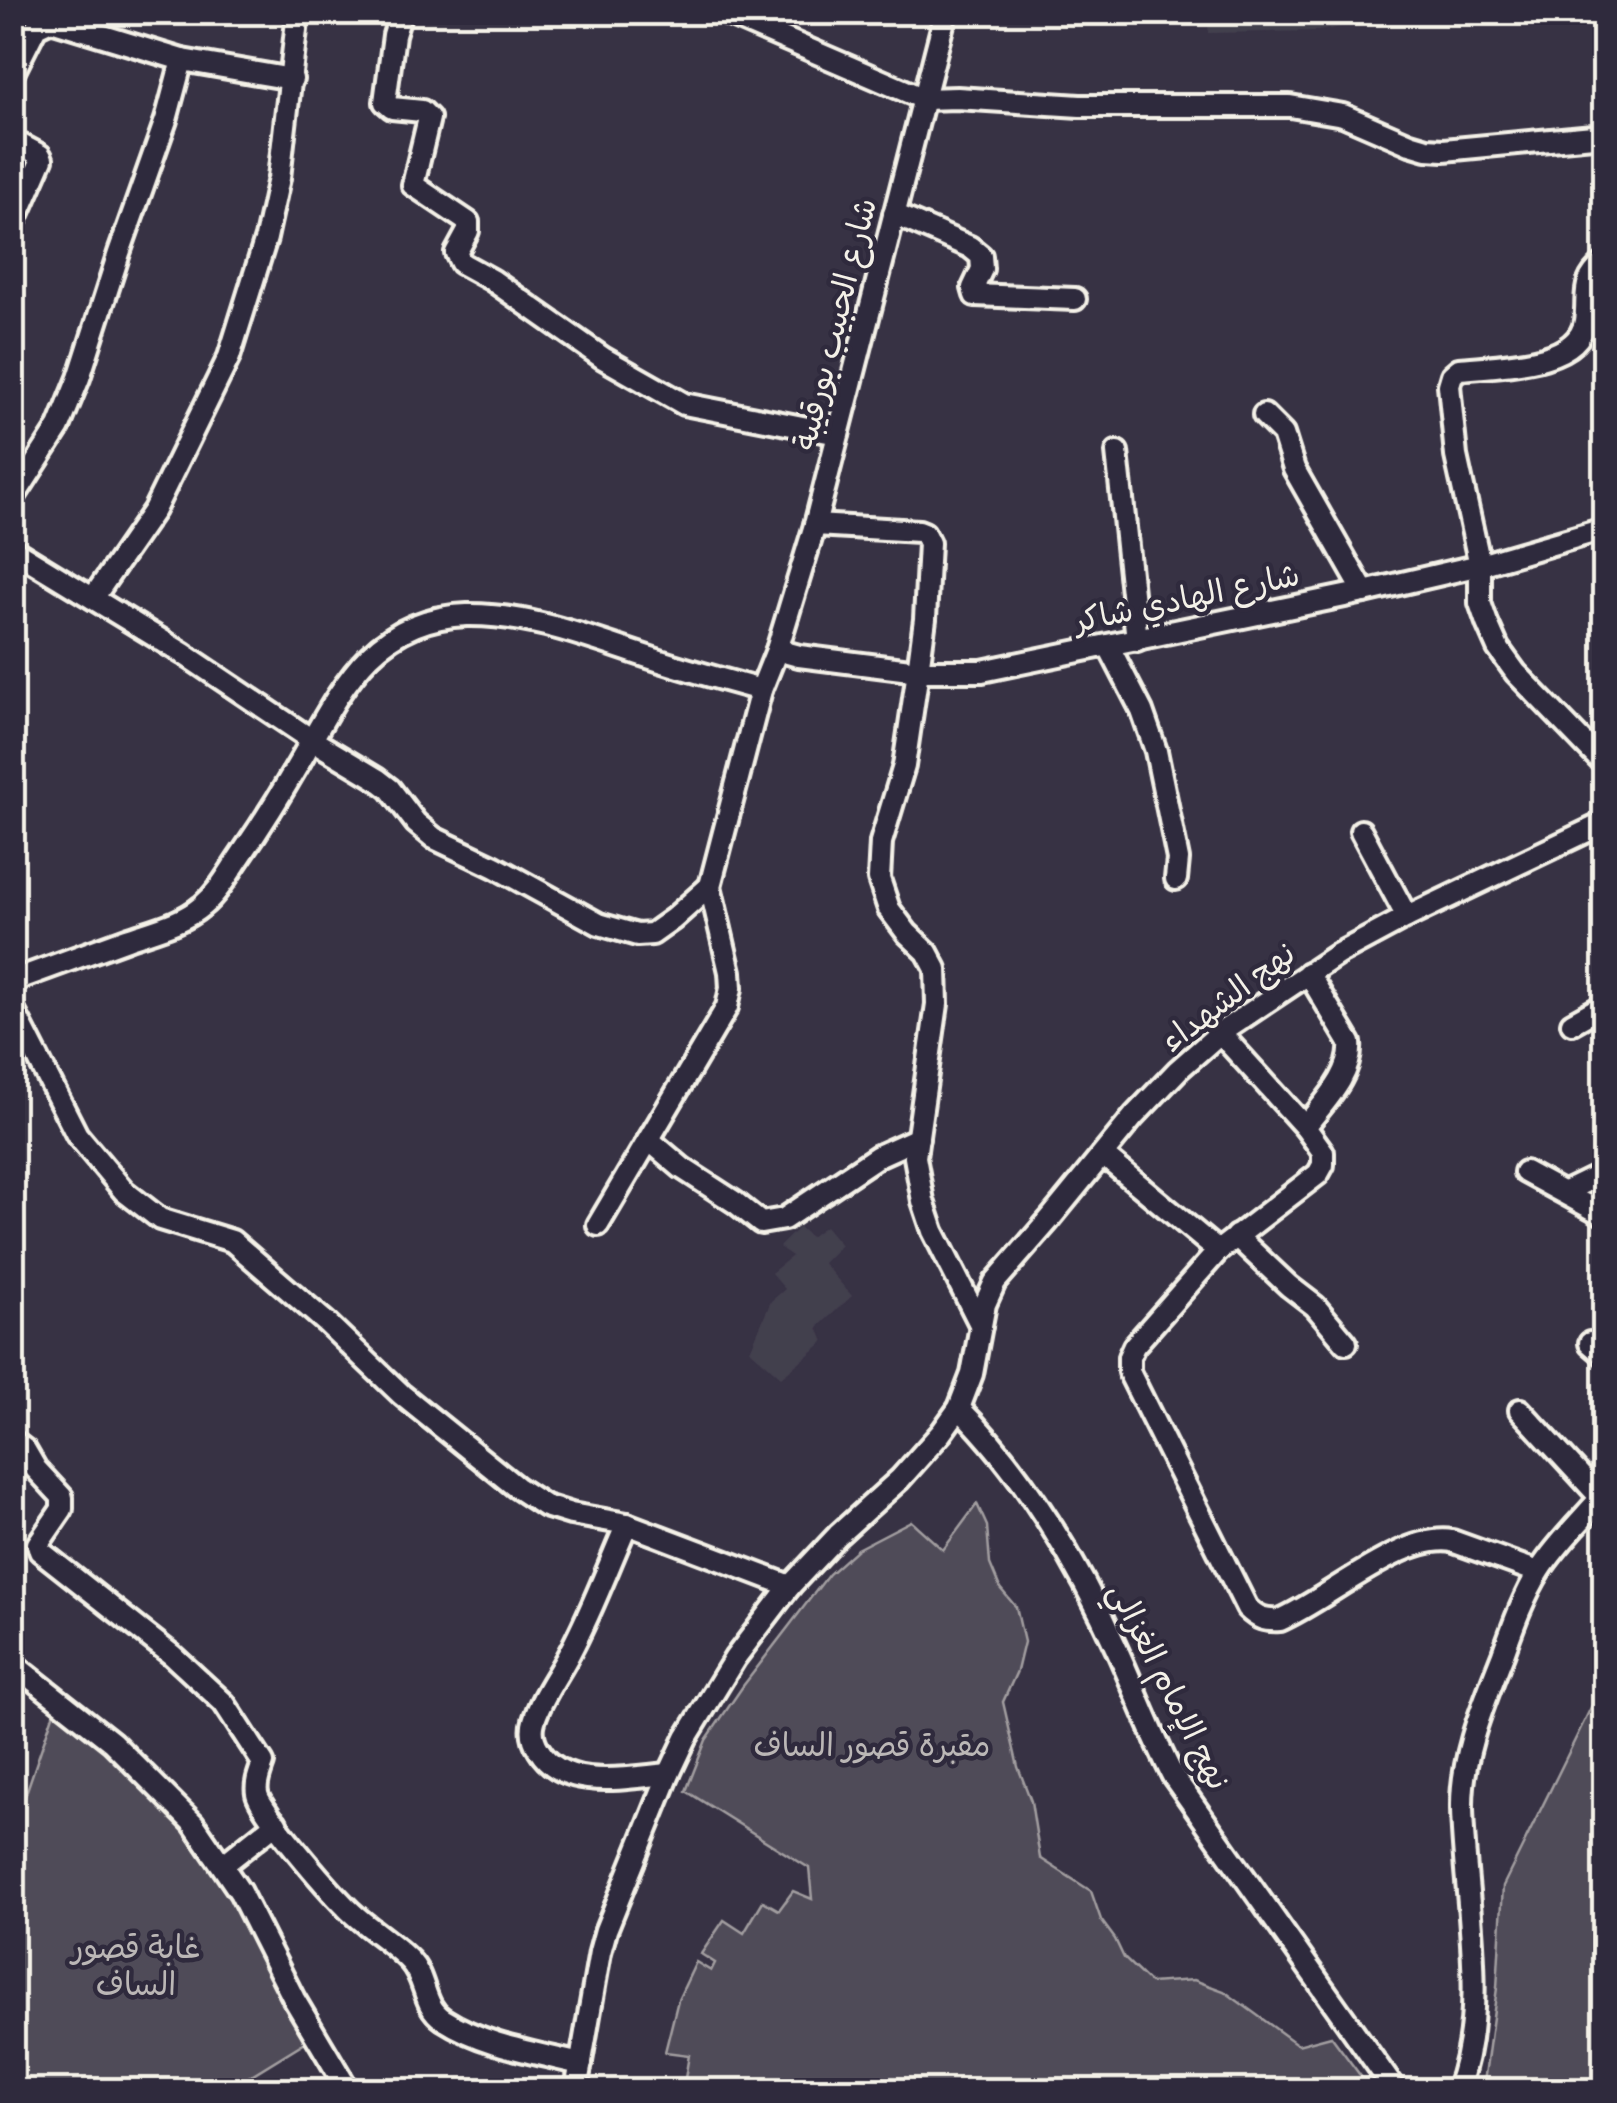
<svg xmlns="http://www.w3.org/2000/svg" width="1617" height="2103" viewBox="0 0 1617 2103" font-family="Sriracha,'Playpen Sans Arabic',sans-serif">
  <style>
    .built { fill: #433f4e }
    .green { fill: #504b59; stroke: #a29ea0; stroke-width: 2.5 }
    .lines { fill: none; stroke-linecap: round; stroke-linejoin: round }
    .minor-casing { stroke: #f4f1e8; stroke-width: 28 }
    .minor { stroke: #2f2a3d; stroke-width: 20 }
    .labels { text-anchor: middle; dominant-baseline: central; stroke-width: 9; stroke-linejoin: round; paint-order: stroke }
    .street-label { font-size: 32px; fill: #f4f1e8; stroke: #2f2a3d }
    .park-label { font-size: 32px; fill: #bbb7b6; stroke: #2f2a3d }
  </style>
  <rect width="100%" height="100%" fill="#373244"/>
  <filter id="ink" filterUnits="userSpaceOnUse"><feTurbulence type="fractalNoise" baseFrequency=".01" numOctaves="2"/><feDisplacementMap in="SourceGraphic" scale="20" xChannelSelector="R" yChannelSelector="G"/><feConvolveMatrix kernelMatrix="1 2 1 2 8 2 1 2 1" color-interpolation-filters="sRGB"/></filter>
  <g filter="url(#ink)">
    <g class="built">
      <path d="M1209 13V12L1423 13 1318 31 1208 33Z"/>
      <path d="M825 1226 841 1245 823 1263 852 1296 818 1327 824 1342 781 1377 750 1350 771 1301 785 1289 771 1273 792 1256 779 1247 799 1227 810 1237Z"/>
    </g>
    <g class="green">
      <path d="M977 1504 987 1526 990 1564 1000 1588 1016 1607 1024 1642 1017 1671 1003 1702 1018 1767 1031 1801 1040 1858 1091 1891 1101 1920 1115 1939 1124 1958 1150 1983 1194 1980 1224 1991 1298 2045 1331 2036 1371 2090H683L689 2055 665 2052 678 2000 696 1962 711 1971 715 1963 701 1954 724 1920 744 1933 763 1901 779 1910 793 1891 812 1899 809 1868 686 1791 706 1740 743 1686 829 1574 857 1549 911 1521 943 1550Z"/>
      <path d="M1604 1681V2090H1483L1497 1988 1503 1886Z"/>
      <path d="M56 1706 191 1828 238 1894 310 2039 227 2090H13V1831Z"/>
    </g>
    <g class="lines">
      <defs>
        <g id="minor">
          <path d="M401 12 394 35 385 102 392 108 422 111 429 118 413 185 468 222V231L456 253 461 263 492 280 603 358 684 404 838 434"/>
          <path d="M722 12 924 99 957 98 1080 106H1290L1343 115 1410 144 1427 149 1444 150 1604 135"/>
          <path d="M12 75 36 27 51 20 182 60 292 79"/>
          <path d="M12 140 40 155 42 159 12 228"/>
          <path d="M894 214 970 247 981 256 982 269 973 288 975 295 1075 299"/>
          <path d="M1604 263C1580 283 1589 294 1585 321 1579 367 1494 365 1459 369L1452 375 1449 385 1456 456 1480 565V603L1487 623 1498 648 1516 673 1604 764"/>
          <path d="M1264 415 1283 434 1294 469 1364 592"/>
          <path d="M1117 452 1137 640"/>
          <path d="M12 500 59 427 79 378 119 253 166 120 182 60"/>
          <path d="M815 525 919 531 924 533 929 543 925 619 918 671 904 766 881 842 879 879 889 909 907 933 927 952 936 969 937 1004 915 1157 923 1201 933 1231 981 1326"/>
          <path d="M12 549 184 654 312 740 377 779 390 789 416 823 434 838 495 867 599 924 637 935 652 934 673 919 710 886"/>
          <path d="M93 598 154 510 229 357 266 238 279 178 298 12"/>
          <path d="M1109 647 1142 711 1156 751 1178 859 1176 879"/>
          <path d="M777 650 799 656 918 671H982L1364 592 1480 565 1604 529"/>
          <path d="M1361 831 1407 917"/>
          <path d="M12 981C50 967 88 953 127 939 152 930 181 924 202 906 218 893 228 874 239 858 261 826 281 794 300 761 341 689 373 618 467 615 531 614 592 639 651 658 687 670 724 680 761 690"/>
          <path d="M12 1007 77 1135 124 1191 160 1219 232 1241 328 1324 402 1395 516 1487 545 1506 571 1514 627 1524 790 1586"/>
          <path d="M1572 1023 1604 1005"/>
          <path d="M1305 1127C1323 1103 1353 1075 1350 1043L1308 973"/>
          <path d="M649 1140 682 1168 736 1203 761 1223 784 1219 878 1156 918 1138"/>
          <path d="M1103 1155 1218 1251 1318 1174 1323 1165V1152L1305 1127 1220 1033"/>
          <path d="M1525 1172 1604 1215"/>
          <path d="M1565 1192 1604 1173"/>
          <path d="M598 1225 727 1007 731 988 730 972 710 886 761 690 777 650 815 525 946 12"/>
          <path d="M1236 1236 1289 1286 1315 1306 1346 1343"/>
          <path d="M1218 1251 1134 1346 1129 1357V1372L1247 1608C1258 1619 1265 1621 1280 1620 1327 1600 1402 1533 1452 1541L1538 1572"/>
          <path d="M1590 1343 1604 1355"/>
          <path d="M959 1408C1025 1474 1079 1565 1117 1650 1136 1692 1152 1735 1173 1776L1395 2090"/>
          <path d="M1520 1410 1601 1498"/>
          <path d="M12 1440 25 1450 36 1469 62 1497V1509L38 1544 40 1551 172 1655 224 1703 263 1763C260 1772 255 1783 257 1793 259 1810 330 1891 346 1907 365 1927 391 1941 410 1961 427 1979 422 2005 443 2019 483 2045 535 2053 581 2064"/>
          <path d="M627 1524C608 1567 592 1611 570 1652 559 1674 541 1697 534 1721 531 1731 533 1741 539 1750 564 1792 629 1777 669 1774"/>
          <path d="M12 1663 112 1742 193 1823 240 1892 294 1999 348 2090"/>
          <path d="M223 1865 276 1823"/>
          <path d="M576 2090 600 1952 606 1930 669 1774 686 1738 735 1658 790 1586 838 1535 900 1479 941 1433 959 1408 972 1374 985 1304 995 1282 1049 1220 1134 1116 1178 1070 1220 1033 1338 954 1407 917 1604 823"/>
          <path d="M1457 2090C1490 2005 1464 1898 1462 1809 1461 1755 1484 1703 1503 1654 1513 1626 1524 1595 1540 1570 1558 1542 1583 1519 1604 1494"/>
        </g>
      </defs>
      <use href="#minor" class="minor-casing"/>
      <use href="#minor" class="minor"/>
    </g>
  </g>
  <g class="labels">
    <g class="street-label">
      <text transform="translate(835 324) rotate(-76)">شارع الحبيب بورقيبة</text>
      <text transform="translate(1187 598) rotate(-12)">شارع الهادي شاكر</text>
      <text transform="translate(1228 997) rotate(-37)">نهج الشهداء</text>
      <text transform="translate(1169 1686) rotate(63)">نهج الإمام الغزالي</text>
    </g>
    <g class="park-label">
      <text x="872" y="1745">مقبرة قصور الساف</text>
      <text x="136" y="1947">غابة قصور<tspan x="136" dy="37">الساف</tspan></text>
    </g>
  </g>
  <rect width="1617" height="2103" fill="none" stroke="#2f2a3d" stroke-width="50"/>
  <rect x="25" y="25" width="1567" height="2053" fill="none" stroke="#f4f1e8" stroke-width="4" filter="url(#ink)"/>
</svg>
